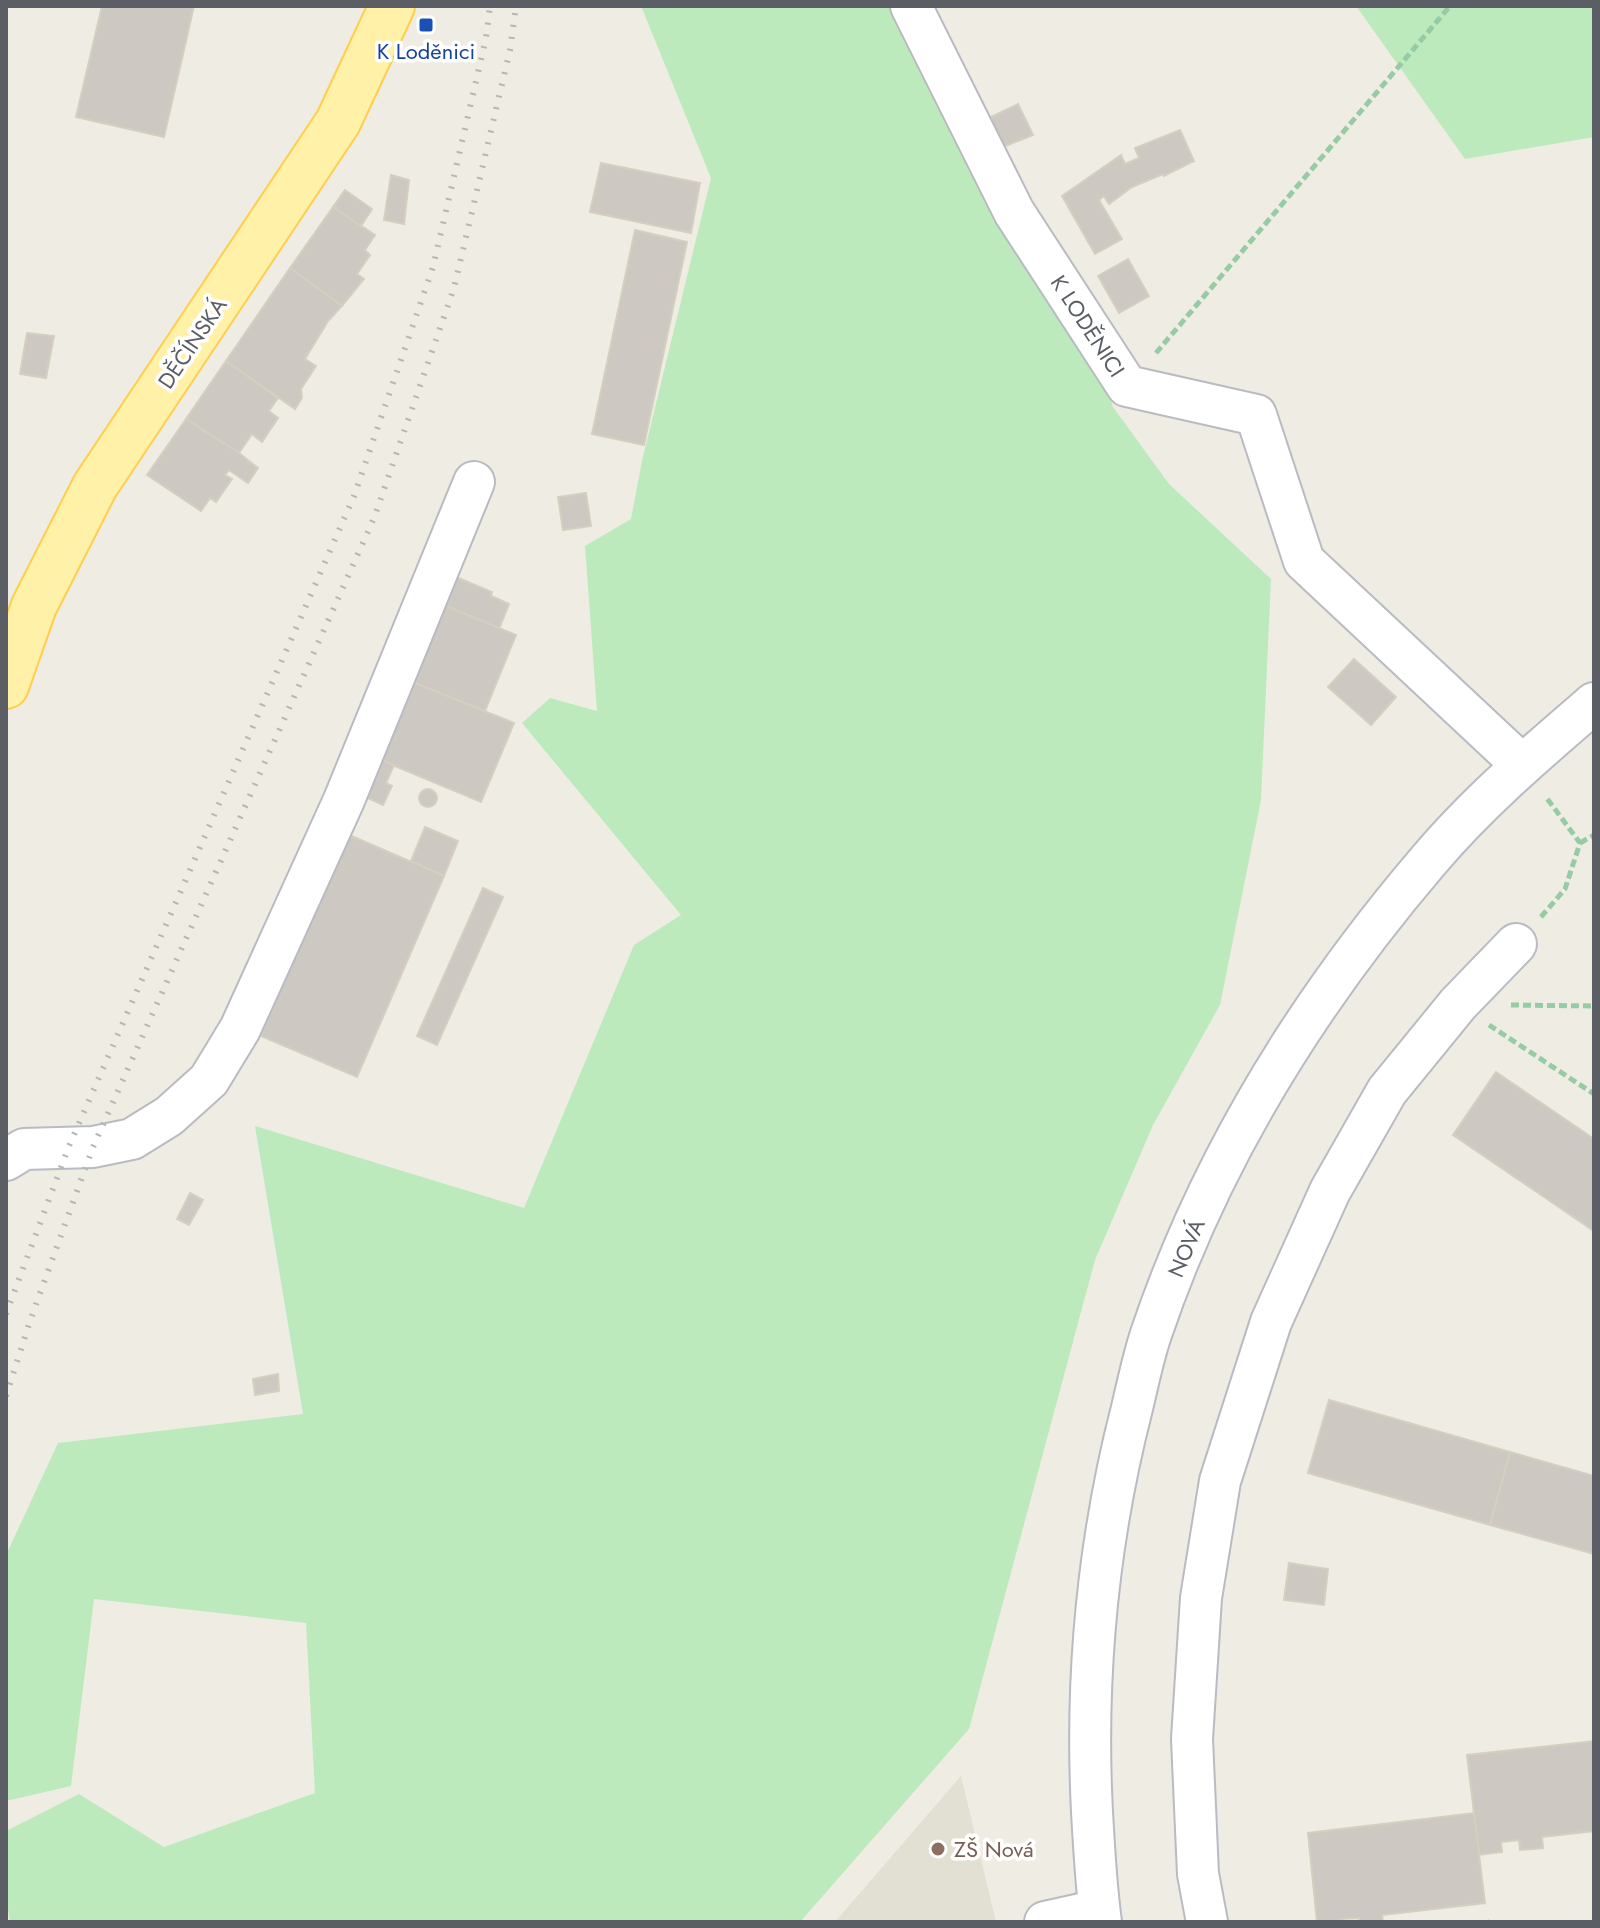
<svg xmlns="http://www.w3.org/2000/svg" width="1600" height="1928" viewBox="0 0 1600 1928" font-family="Jost,sans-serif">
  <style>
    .education { fill: #e2dfd3 }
    .green { fill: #bceabd }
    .building { fill: #cdc9c2; stroke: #d5cfc0; stroke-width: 2 }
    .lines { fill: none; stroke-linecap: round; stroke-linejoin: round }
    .minor-casing { stroke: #b8bbc1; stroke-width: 44 }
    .major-casing { stroke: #ffce4c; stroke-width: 48 }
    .path { stroke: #95cba5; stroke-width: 5; stroke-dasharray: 8 4; stroke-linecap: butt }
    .minor { stroke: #fff; stroke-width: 40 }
    .major { stroke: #fff1a8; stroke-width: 44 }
    .rail { stroke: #b5b6b6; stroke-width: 6; stroke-dasharray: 2 10; stroke-linecap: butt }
    .transit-dot { fill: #1a4fb4; stroke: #fff; stroke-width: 3 }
    .education-dot { fill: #8d6e63; stroke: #fff; stroke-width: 3 }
    .labels { text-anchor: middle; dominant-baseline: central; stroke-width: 7; stroke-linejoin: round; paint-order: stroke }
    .transit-label { font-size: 22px; fill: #164399; stroke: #fff }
    .street-label { font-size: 22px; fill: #5b5f65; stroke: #fff }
    .education-label { font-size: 22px; fill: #785e54; stroke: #fff; text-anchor: start }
  </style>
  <rect width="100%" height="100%" fill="#efede3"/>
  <path class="education" d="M961 1776 996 1922H835Z"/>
  <g class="green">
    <path d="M641 6H903L1099 355 1113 407 1169 484 1271 579 1261 800 1220 1005 1153 1125 1095 1260 969 1729 800 1922H10L6 1898V1831L79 1794 164 1847 315 1793 306 1623 94 1599 71 1786 6 1801V1555L58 1443 303 1414 255 1126 524 1208 634 945 681 915 522 723 550 698 597 711 585 546 631 519 642 461 711 178Z"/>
    <path d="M1356 6H1594V137L1465 159Z"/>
  </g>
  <g class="building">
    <path d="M102 6H194L164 137 76 117Z"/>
    <path d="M1018 104 1033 135 1003 147 989 118Z"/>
    <path d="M1180 130 1194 161 1164 176 1163 174 1132 187 1109 204 1104 196 1099 200 1122 239 1095 254 1062 196 1121 155 1125 164 1139 158 1135 148Z"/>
    <path d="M601 163 700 183 691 233 590 212Z"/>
    <path d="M391 175 409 180 404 224 384 220Z"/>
    <path d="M345 190 372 209 361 226 333 207Z"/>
    <path d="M333 207 375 235 365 250 370 255 357 274 364 279 342 306 290 268Z"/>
    <path d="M635 230 687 242 644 445 592 434Z"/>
    <path d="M1128 259 1149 296 1119 313 1098 276Z"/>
    <path d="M290 268 342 306 328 321 305 359 316 366 301 389 302 398 295 409 226 361Z"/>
    <path d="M27 333 54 336 46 378 20 374Z"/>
    <path d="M226 361 278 398 269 411 278 418 262 442 252 434 239 453 186 419Z"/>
    <path d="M186 419 239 453 258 468 248 483 229 470 225 475 232 479 216 502 210 498 201 511 147 475Z"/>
    <path d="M586 493 591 526 563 530 558 497Z"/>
    <path d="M456 577 492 592 491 596 509 604 499 629 444 605Z"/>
    <path d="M444 605 516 635 485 711 410 681Z"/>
    <path d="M1354 659 1396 697 1371 725 1328 687Z"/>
    <path d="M410 681 514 723 481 802 378 759Z"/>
    <path d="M380 759 394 765 386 783 392 786 383 805 363 796Z"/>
    <circle cx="428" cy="798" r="9"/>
    <path d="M425 827 458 841 444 876 411 861Z"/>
    <path d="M347 834 444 876 357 1077 261 1036Z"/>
    <path d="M483 888 503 897 437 1045 417 1036Z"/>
    <path d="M1496 1072 1594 1139V1231L1453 1135Z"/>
    <path d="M190 1193 203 1200 189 1225 177 1219Z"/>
    <path d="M278 1374 279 1391 255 1395 253 1379Z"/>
    <path d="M1329 1400 1510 1452 1490 1525 1308 1473Z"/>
    <path d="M1510 1452 1594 1476V1554L1490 1525Z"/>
    <path d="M1289 1563 1328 1569 1324 1605 1284 1600Z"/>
    <path d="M1594 1741V1831L1542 1837 1543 1848 1520 1850 1519 1840 1501 1842 1502 1852 1479 1855 1467 1755Z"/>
    <path d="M1474 1813 1485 1903 1382 1915 1383 1922H1359V1918L1341 1919V1922H1317L1308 1833Z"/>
  </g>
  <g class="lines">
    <defs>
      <g id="minor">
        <path d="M911 6 1014 212 1127 386 1256 415 1304 561 1522 765"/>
        <path d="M6 1160 24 1149 93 1147 132 1139 169 1116 209 1080 240 1029 344 800 474 482"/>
        <path d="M1045 1922 1099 1910"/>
        <path d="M1101 1922C1096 1886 1094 1848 1092 1812 1085 1676 1098 1540 1132 1408 1138 1383 1143 1358 1151 1334 1210 1159 1310 999 1429 860 1478 802 1537 752 1594 703"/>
        <path d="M1207 1922 1198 1874 1192 1739 1201 1598 1220 1481 1271 1322 1330 1191 1387 1091 1458 1004 1516 944"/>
      </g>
      <path id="major" d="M6 686 34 606 95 486 338 122 392 6"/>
    </defs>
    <use href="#minor" class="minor-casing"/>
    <use href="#major" class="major-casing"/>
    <g class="path">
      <path d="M1156 353 1450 6"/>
      <path d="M1580 843 1594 835"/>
      <path d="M1541 917 1565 889 1580 843 1546 797"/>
      <path d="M1511 1005 1594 1006"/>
      <path d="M1489 1025 1594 1094"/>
      <path d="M1489 1922 1490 1921"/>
    </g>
    <use href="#minor" class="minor"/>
    <use href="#major" class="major"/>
    <g class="rail">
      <path d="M6 1314 69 1146 354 496 433 267 486 38 490 6"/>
      <path d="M6 1396 30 1321 93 1147 374 518 454 288 510 50 516 6"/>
    </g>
  </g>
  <rect class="transit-dot" x="418" y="17" width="16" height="16" rx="4"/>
  <circle class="education-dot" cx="938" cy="1849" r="8"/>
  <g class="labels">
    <g class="transit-label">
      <text x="426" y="51">K Loděnici</text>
    </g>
    <g class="street-label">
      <text transform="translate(1088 326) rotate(57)">K LODĚNICI</text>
      <text transform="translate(192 343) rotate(-56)">DĚČÍNSKÁ</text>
      <text transform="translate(1186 1248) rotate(-67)">NOVÁ</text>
    </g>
    <g class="education-label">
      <text x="954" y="1849">ZŠ Nová</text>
    </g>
  </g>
  <rect width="1600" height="1928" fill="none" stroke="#5b5f65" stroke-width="16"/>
</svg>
